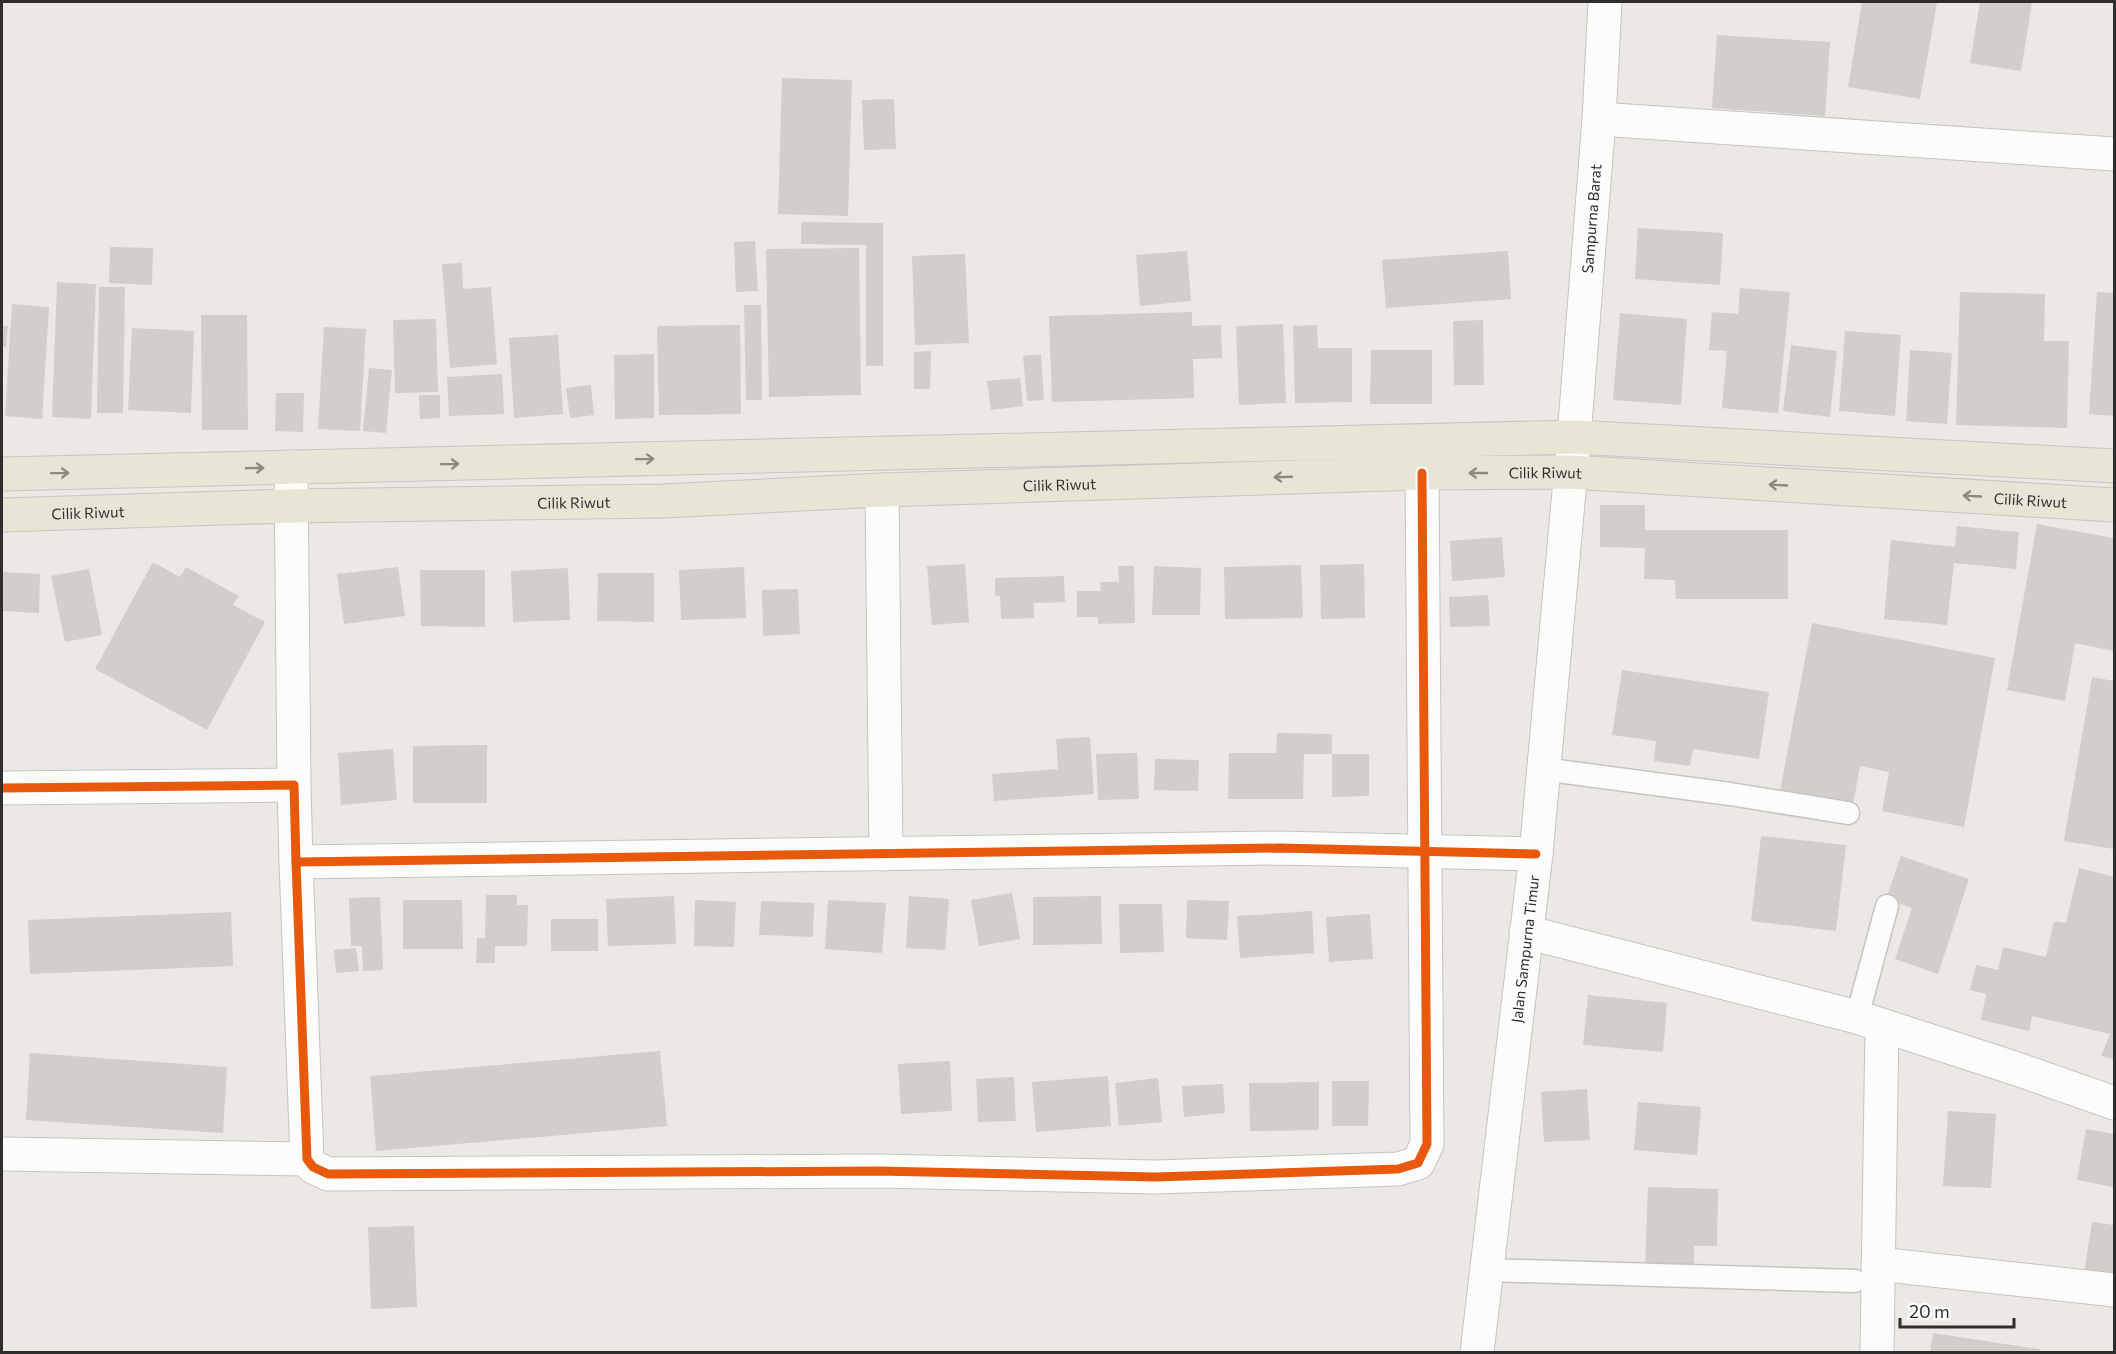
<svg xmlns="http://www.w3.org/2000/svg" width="2116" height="1354" viewBox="0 0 2116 1354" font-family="Commissioner,sans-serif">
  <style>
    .building { fill: #d1cecb }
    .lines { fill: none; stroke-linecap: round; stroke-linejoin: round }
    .service-casing { stroke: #c5c4c5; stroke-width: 25 }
    .minor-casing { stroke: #c5c4c5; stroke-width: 35 }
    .tertiary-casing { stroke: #c5c4c5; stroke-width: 35 }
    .primary-casing { stroke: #c6c5c4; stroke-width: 35 }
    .service { stroke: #fcfcfb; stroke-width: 22 }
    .minor { stroke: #fcfcfb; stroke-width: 33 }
    .tertiary { stroke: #fcfcfb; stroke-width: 33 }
    .primary { stroke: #e8e4d6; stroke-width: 33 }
    .cycleway-casing { stroke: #fff; stroke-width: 13 }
    .cycleway { stroke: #e8590c; stroke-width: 9 }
    .oneway { stroke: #8b8982 }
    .labels { text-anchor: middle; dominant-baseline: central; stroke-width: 6; stroke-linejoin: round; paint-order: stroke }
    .street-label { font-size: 15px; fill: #2e2e2e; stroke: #fff }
  </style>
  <rect width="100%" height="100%" fill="#ece8e4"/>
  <g class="building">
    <path d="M1862 2H1937L1920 99 1848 87Z"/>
    <path d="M1980 2H2032L2021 71 1970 63Z"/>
    <path d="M1717 35 1830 42 1825 116 1712 108Z"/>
    <path d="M782 78 852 80 848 216 778 214Z"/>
    <path d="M894 99 896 149 864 150 862 100Z"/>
    <path d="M801 222 883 223V366H866V245L801 244Z"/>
    <path d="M1638 228 1723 233 1720 285 1635 279Z"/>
    <path d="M755 241 758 291 736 292 734 242Z"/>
    <path d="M110 247 153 248 152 285 109 283Z"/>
    <path d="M859 248 861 395 769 397 766 249Z"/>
    <path d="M1187 251 1191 301 1140 306 1136 255Z"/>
    <path d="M1508 251 1511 299 1386 308 1382 260Z"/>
    <path d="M965 254 969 343 915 345 912 256Z"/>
    <path d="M462 263 463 289 491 287 497 364 450 368 442 264Z"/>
    <path d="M57 282 96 284 91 419 52 417Z"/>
    <path d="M99 287H125L123 413H97Z"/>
    <path d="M1740 288 1790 292 1778 413 1722 408 1727 351 1709 350 1712 312 1738 314Z"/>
    <path d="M1960 292 2045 294 2044 341H2069L2067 428 1956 425Z"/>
    <path d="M2097 292 2114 293V416L2089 414Z"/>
    <path d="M12 304 49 307 42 419 5 416Z"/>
    <path d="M744 305H761L762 400H746Z"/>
    <path d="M1192 312V326L1221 325 1222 358 1193 359 1194 398 1052 402 1049 316Z"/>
    <path d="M1620 313 1687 319 1681 405 1613 400Z"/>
    <path d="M201 315H247L248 430H202Z"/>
    <path d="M436 319 438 392 395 393 393 320Z"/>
    <path d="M1483 320 1484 385H1454L1453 321Z"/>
    <path d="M1283 324 1286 403 1239 405 1236 326Z"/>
    <path d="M740 325 741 414 659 415 657 326Z"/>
    <path d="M1317 325 1318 348H1352V402L1295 403 1293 326Z"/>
    <path d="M2 326H8L6 347H2Z"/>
    <path d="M324 327 366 329 360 431 318 429Z"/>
    <path d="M132 328 194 331 191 413 128 410Z"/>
    <path d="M1845 331 1901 335 1895 416 1839 411Z"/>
    <path d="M558 335 563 414 514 418 509 338Z"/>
    <path d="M1791 345 1837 351 1830 417 1783 411Z"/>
    <path d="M1371 350H1432V404H1370Z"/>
    <path d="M1910 350 1952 353 1947 424 1906 421Z"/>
    <path d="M931 351 930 389H914V352Z"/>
    <path d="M654 354V418L615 419 614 355Z"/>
    <path d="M1041 354 1044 400 1027 401 1023 356Z"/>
    <path d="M369 368 392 370 386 433 363 431Z"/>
    <path d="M502 374 504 414 449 416 447 377Z"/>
    <path d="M1020 378 1023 406 991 410 987 381Z"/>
    <path d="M591 385 594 415 570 418 566 388Z"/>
    <path d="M276 393H304L303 432 275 431Z"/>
    <path d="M419 395H440V418L420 419Z"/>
    <path d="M1600 505H1645V530H1788V599H1676L1675 580 1644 579 1645 548 1600 547Z"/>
    <path d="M2037 524 2114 538V651L2075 643 2065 701 2007 690Z"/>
    <path d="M1957 526 2019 532 2016 569 1954 563 1947 625 1884 619 1891 540 1955 547Z"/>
    <path d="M1502 537 1505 577 1452 581 1450 541Z"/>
    <path d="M153 562 180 577 186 567 239 596 233 605 265 622 207 730 95 669Z"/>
    <path d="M965 564 969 622 932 625 927 566Z"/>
    <path d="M1364 564 1365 618 1321 619 1320 565Z"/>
    <path d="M1301 565 1303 618 1225 619 1224 567Z"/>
    <path d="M1118 566H1134L1135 623 1098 624V617H1077V591H1101L1100 582H1119Z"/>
    <path d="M1154 566 1201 568 1200 615H1152Z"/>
    <path d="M398 567 405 616 344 624 337 574Z"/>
    <path d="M744 567 746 618 681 620 679 570Z"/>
    <path d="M568 568 570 620 513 622 511 571Z"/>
    <path d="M89 569 102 635 65 642 51 576Z"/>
    <path d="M420 570H485V627L421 626Z"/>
    <path d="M2 572 40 574 39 613 2 611Z"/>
    <path d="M598 573H654V622L597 621Z"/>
    <path d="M1064 576 1065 602 1034 603V618L1001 619 1000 596H995V578Z"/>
    <path d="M798 589 800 634 763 636 762 590Z"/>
    <path d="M1488 595 1490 626 1450 627 1449 597Z"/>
    <path d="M1812 623 1995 658 1964 827 1882 811 1889 772 1860 766 1853 805 1780 791Z"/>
    <path d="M1622 670 1769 692 1759 759 1693 749 1690 766 1654 761 1656 741 1612 735Z"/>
    <path d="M2092 677 2114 681V849L2064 841Z"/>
    <path d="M1277 733 1332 734V754H1304L1303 799H1228L1229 753H1276Z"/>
    <path d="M1090 737 1094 794 994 801 992 774 1058 769 1056 739Z"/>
    <path d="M487 745V803H413V746Z"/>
    <path d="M393 749 397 800 341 805 338 753Z"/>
    <path d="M1137 753 1139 799 1098 800 1096 754Z"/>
    <path d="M1332 754H1369V796L1332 797Z"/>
    <path d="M1155 759 1199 760 1198 791 1154 790Z"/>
    <path d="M1761 836 1846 845 1836 931 1751 921Z"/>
    <path d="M1901 856 1969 879 1938 974 1895 959 1912 908 1886 899Z"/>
    <path d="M2079 868 2114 877V1059L2101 1056 2110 1034 2032 1016 2029 1031 1981 1020 1986 994 1970 990 1976 965 1998 970 2003 947 2046 957 2054 921 2066 923Z"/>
    <path d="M1012 893 1020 939 979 946 971 900Z"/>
    <path d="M486 895H517V905H528L527 946H495V963H476L477 938H485Z"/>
    <path d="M674 896 676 944 608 946 606 899Z"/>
    <path d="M909 896 949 899 945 950 906 948Z"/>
    <path d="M1101 896 1102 944 1033 945V897Z"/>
    <path d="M380 897 383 970 363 971 362 946H351L349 898Z"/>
    <path d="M403 900H462L463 949H403Z"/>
    <path d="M695 900 736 902 734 947 694 946Z"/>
    <path d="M828 900 886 903 882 953 825 949Z"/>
    <path d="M1187 900 1229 901 1227 940 1186 938Z"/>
    <path d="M761 901 814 903 813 937 759 935Z"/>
    <path d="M1119 904H1162L1164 952 1120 953Z"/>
    <path d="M1312 911 1314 953 1240 958 1237 916Z"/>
    <path d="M231 912 233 966 30 974 28 920Z"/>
    <path d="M1370 914 1373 959 1329 962 1326 917Z"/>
    <rect x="551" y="919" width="47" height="32"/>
    <path d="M356 948 359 971 336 973 334 950Z"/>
    <path d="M1588 995 1667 1003 1663 1052 1583 1045Z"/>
    <path d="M660 1051 667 1126 376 1151 370 1076Z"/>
    <path d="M30 1053 227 1067 223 1133 26 1120Z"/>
    <path d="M950 1061 952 1111 901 1114 898 1064Z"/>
    <path d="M1108 1076 1111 1126 1036 1132 1032 1082Z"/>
    <path d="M1014 1077 1016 1121 978 1122 976 1079Z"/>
    <path d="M1158 1078 1162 1122 1119 1126 1115 1083Z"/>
    <path d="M1332 1081H1369L1368 1126H1332Z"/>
    <path d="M1319 1082V1130L1250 1131 1249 1083Z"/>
    <path d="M1223 1084 1225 1113 1184 1117 1182 1086Z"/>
    <path d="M1587 1089 1590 1140 1544 1142 1541 1092Z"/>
    <path d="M1638 1102 1701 1107 1697 1155 1634 1150Z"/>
    <path d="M1948 1111 1996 1114 1991 1188 1943 1186Z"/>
    <path d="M2086 1129 2114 1134V1176L2113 1187 2077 1180Z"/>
    <path d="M1648 1187 1718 1189 1717 1246H1694V1271L1645 1269Z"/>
    <path d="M2092 1222 2114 1225V1284L2083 1279Z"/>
    <path d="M414 1226 417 1307 371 1309 368 1227Z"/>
    <path d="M1933 1333 2024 1347 2040 1349 2039 1352H1930Z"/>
  </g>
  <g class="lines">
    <defs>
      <g id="service">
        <path d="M1543 769 1730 794 1848 813"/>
        <path d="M1857 1017 1887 906"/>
        <path d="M1487 1270 1855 1281"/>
      </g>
      <g id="minor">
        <path d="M1599 119 2114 154"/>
        <path id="s1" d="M1574 437 1599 119 1605 2"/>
        <path d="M291 467 294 785"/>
        <path d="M882 490 886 854"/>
        <path d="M2 788 294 785 296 862 1280 848 1536 854"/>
        <path d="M296 862 307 1159 313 1167 328 1174 878 1171 1156 1177 1398 1169 1418 1163 1427 1144 1422 473"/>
        <path d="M1526 932 1857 1017 2017 1069 2114 1103"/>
        <path d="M2 1154 307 1159"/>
        <path d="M1878 1264 2114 1290"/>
        <path d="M1877 1352 1882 1026"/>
      </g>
      <g id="tertiary">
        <path id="s2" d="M1477 1352 1536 854 1574 437"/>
      </g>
      <g id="primary">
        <path d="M2 474 1574 437 2114 466"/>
        <path id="s3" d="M2 515 290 506 664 501 882 490 1039 485 1422 473 1569 472 2114 505"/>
      </g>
    </defs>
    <use href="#service" class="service-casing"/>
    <use href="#minor" class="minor-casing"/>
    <use href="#tertiary" class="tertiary-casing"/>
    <use href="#primary" class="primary-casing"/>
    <use href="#service" class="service"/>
    <use href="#minor" class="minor"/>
    <use href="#tertiary" class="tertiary"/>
    <use href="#primary" class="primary"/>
    <defs>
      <g id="cycleway">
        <path d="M2 788 294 785 296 862 1280 848 1536 854"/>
        <path d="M296 862 307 1159 313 1167 328 1174 878 1171 1156 1177 1398 1169 1418 1163 1427 1144 1422 473"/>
      </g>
    </defs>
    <use href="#cycleway" class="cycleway-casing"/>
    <use href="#cycleway" class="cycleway"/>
  </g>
  <defs><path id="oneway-shaft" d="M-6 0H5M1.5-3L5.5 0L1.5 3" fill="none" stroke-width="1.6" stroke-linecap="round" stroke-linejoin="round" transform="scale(1.5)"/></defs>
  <g class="oneway">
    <use href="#oneway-shaft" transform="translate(645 459) rotate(-1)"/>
    <use href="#oneway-shaft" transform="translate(450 464) rotate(-1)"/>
    <use href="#oneway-shaft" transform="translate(255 468) rotate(-1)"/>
    <use href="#oneway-shaft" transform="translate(60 473) rotate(-1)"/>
    <use href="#oneway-shaft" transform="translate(1478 473) rotate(180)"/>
    <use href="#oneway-shaft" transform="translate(1283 477) rotate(178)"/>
    <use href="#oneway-shaft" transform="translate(1778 485) rotate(-177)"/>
    <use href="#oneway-shaft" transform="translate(1972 496) rotate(-177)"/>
  </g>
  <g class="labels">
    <g class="street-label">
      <text stroke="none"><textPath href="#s1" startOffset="219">Sampurna Barat</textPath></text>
      <text stroke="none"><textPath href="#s3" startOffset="1544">Cilik Riwut</textPath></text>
      <text stroke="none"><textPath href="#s3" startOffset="1058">Cilik Riwut</textPath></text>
      <text stroke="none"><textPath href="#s3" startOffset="2030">Cilik Riwut</textPath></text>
      <text stroke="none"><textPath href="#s3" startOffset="572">Cilik Riwut</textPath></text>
      <text stroke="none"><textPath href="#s3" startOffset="86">Cilik Riwut</textPath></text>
      <text stroke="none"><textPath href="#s2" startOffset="406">Jalan Sampurna Timur</textPath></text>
    </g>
  </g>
  <rect width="2116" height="1354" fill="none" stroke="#2e2e2e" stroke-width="6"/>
  <path d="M1900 1318v9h114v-9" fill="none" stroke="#2e2e2e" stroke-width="3"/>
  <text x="1909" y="1318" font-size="18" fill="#2e2e2e" stroke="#ffffff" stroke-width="4.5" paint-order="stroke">20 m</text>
</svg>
